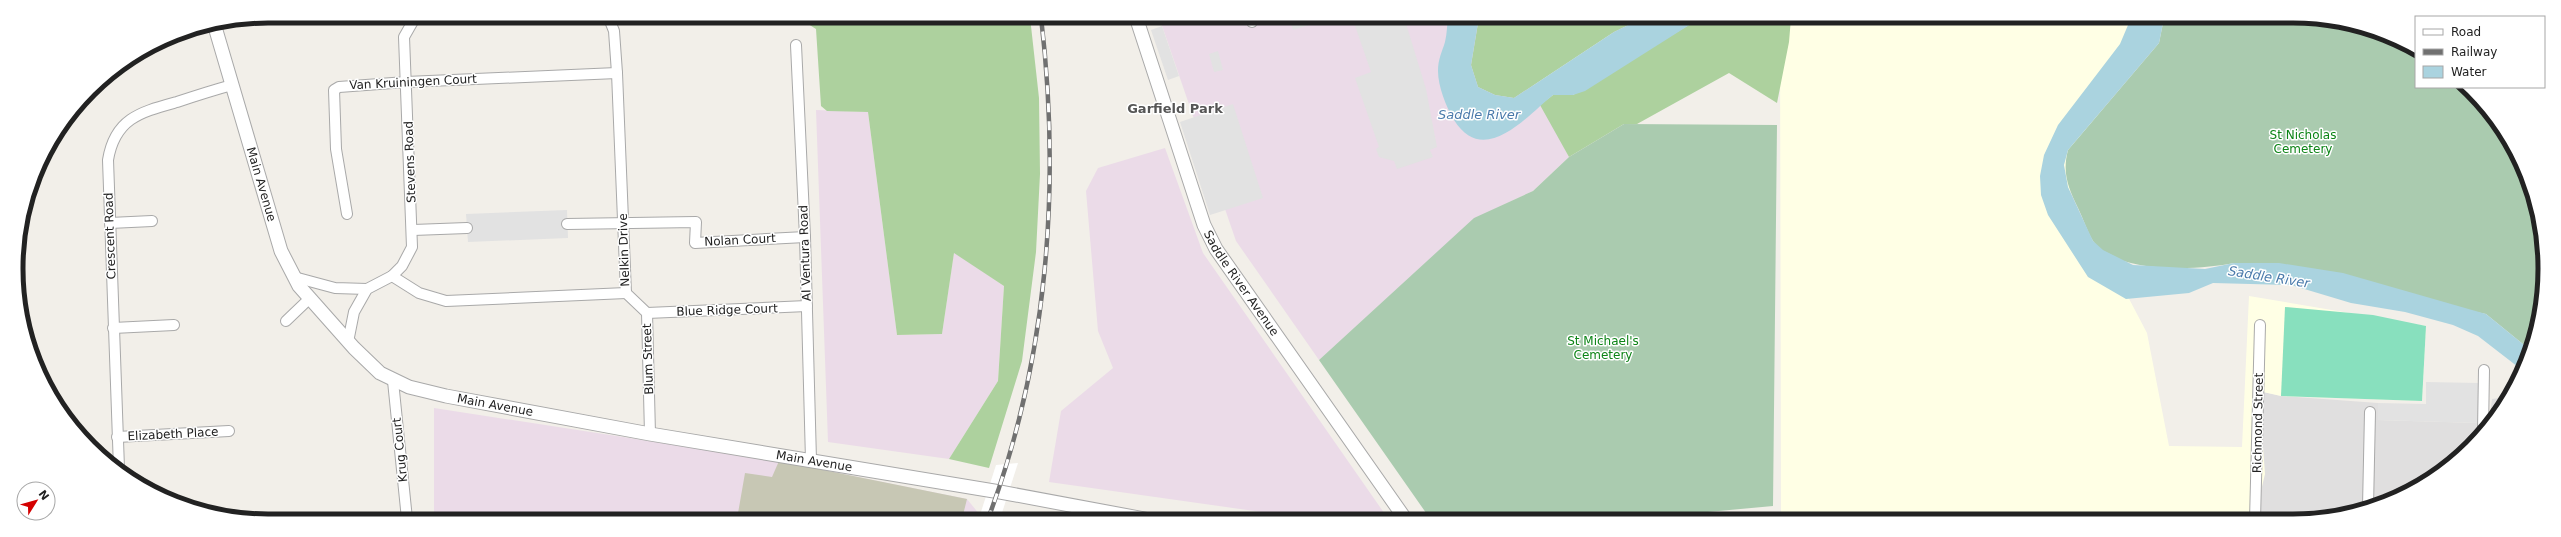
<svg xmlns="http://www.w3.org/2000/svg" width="2561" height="537" viewBox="0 0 2561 537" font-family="'DejaVu Sans',sans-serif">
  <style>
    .residential { fill: #e0dfdf }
    .industrial { fill: #ebdbe8 }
    .education { fill: #ffffe5 }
    .construction { fill: #c7c7b4 }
    .forest { fill: #add19e }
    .cemetery { fill: #aacbaf }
    .pitch { fill: #88e0be }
    .parking { fill: #e2e2e2 }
    .water { fill: #aad3df }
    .pier { fill: #fff }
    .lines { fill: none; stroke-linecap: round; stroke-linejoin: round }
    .minor-casing { stroke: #a9a9a9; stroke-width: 12 }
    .tertiary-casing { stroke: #a9a9a9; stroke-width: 15 }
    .minor { stroke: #fff; stroke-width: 10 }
    .tertiary { stroke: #fff; stroke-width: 13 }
    .rail-casing { stroke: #707070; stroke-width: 4.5 }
    .rail { stroke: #fff; stroke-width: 3; stroke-dasharray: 9; stroke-linecap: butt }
    .labels { text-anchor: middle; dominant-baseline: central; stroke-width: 3; stroke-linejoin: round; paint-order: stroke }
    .street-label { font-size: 12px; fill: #222; stroke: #fff }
    .park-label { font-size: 12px; fill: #0c8416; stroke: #fff }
    .neighbourhood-label { font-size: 13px; font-weight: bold; fill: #555; stroke: #fff }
    .water-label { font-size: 13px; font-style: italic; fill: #4a7aab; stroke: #fff }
    .rim { fill: none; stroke: #222; stroke-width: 5 }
  </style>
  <rect width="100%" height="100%" fill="#f2efe9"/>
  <path class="residential" d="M2259 391 2281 396 2378 403V420L2478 423 2489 421 2492 399 2507 397 2471 447 2389 502 2309 520H2257Z"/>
  <g class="industrial">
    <path d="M1159 17H1650L1525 71 1569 157 1533 191 1474 219 1319 360 1236 241Z"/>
    <path d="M816 110 868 112 897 335 942 334 954 252 1004 286 998 381 949 459 828 442Z"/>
    <path d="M1165 148 1203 253 1389 520H1318L1049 482 1061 411 1113 368 1098 331 1086 191 1098 168Z"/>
    <path d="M434 408 779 461 967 499 980 515 1007 519H434Z"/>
  </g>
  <path class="education" d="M1780 18H2136L2058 222 2126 293 2147 333 2169 446 2242 447 2249 296 2426 326 2422 401 2281 396 2259 391 2265 474 2254 520H1852L1781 516Z"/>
  <path class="construction" d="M779 461 967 499 962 519H737L745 473 772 477Z"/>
  <g class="forest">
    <path d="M649 16 766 17C744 29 674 23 649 16Z"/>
    <path d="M797 17H1030L1039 98 1040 174 1036 252 1022 361 989 468 949 459 998 381 1004 286 954 253 942 334 897 335 868 112 827 111 821 106 816 29Z"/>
    <path d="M1479 17H1645L1614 32 1514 98 1495 95 1478 87 1471 65Z"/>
    <path d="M1702 17 1791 18 1789 42 1777 103 1729 73 1637 124H1624L1569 157 1540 105 1553 95H1573Z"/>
  </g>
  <g class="cemetery">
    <path d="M2164 18H2325L2416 49V87H2461L2493 115 2536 203 2543 301 2529 349 2486 314 2234 263C2199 270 2116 275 2093 241 2087 231 2083 218 2078 208 2068 187 2062 173 2068 150L2159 43Z"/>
    <path d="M1624 124 1777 125 1773 506 1621 520H1431L1319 360 1474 218 1533 191 1569 157Z"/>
  </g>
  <path class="pitch" d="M2285 307 2373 315 2426 326 2422 401 2281 396Z"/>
  <g class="parking">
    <path d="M1289 17H1334L1293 30Z"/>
    <path d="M1352 17H1404L1426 89 1437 147 1430 150 1433 157 1397 169 1394 161 1379 157 1376 149 1379 147 1355 78 1371 72Z"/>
    <path d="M1162 26 1179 76 1168 80 1151 30Z"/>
    <path d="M1218 51 1223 70 1214 72 1209 54Z"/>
    <path d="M1233 104 1263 198 1210 215 1180 122Z"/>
    <path d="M567 210 568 238 468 242 466 214Z"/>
    <path d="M2426 382 2479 383 2478 423 2378 420V403L2426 404Z"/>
  </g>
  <g class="water">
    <path d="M1448 17H1479L1471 65 1478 87 1495 95 1514 98 1614 32 1645 17H1702L1585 91 1573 95H1553C1527 116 1484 168 1454 120 1446 107 1438 86 1438 71 1438 59 1442 52 1445 42 1447 34 1447 25 1448 17Z"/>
    <path d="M2131 18H2164L2159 43 2068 150 2064 165 2068 187 2093 241 2103 250 2133 265 2205 269 2234 263H2279L2343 273 2486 314 2529 349 2522 370 2478 336 2453 325 2405 312 2351 303 2291 285 2213 283 2189 293 2126 299 2088 277 2048 215 2041 195 2040 176 2044 155 2058 125 2120 44Z"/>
  </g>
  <path class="pier" d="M1018 463 1000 519 980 515 996 465Z"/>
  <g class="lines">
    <defs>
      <g id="minor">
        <path d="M608 16 614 31 617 73 626 293"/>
        <path d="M1252 17V22"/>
        <path d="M796 45 805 237 811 460"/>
        <path d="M347 214 336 149 334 90 339 87 406 82 617 73"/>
        <path d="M110 223 152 221"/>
        <path d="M567 224 696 222 695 243 805 237"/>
        <path d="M413 230 467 228"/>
        <path d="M392 276 419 293 446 301 626 293"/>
        <path d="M294 277 335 288 367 289"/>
        <path d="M626 293 647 313 650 434"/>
        <path d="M647 313 807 306"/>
        <path d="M286 321 309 299"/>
        <path d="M113 328 174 325"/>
        <path d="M348 342 354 312 367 289 392 276 402 266 412 247 404 37 416 16"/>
        <path d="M393 381 407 519"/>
        <path d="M2483 430 2484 370"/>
        <path d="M117 437 229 431"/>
        <path d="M119 468 108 160C115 118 141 112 177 102 195 96 214 90 232 85"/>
        <path d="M2368 507 2370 412"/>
        <path d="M2255 520 2260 325"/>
      </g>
      <g id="tertiary">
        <path id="s1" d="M1136 17 1204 225 1216 249 1406 520"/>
        <path id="s2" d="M215 27 281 251 299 286 354 348 380 373 409 387 446 396 650 434 1000 492 1150 520"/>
      </g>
    </defs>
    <use href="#minor" class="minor-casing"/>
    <use href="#tertiary" class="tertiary-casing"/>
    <use href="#minor" class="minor"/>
    <use href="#tertiary" class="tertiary"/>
    <defs>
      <path id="rail" d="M988 519C1048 359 1061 185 1041 17"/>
    </defs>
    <use href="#rail" class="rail-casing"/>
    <use href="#rail" class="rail"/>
  </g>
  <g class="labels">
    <g class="street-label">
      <text transform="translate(413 82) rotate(-3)">Van Kruiningen Court</text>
      <text transform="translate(410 162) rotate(-92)">Stevens Road</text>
      <text stroke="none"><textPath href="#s2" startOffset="164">Main Avenue</textPath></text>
      <text transform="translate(110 236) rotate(-92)">Crescent Road</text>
      <text transform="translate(740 240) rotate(-3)">Nolan Court</text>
      <text transform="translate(624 250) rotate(-92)">Nelkin Drive</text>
      <text transform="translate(805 253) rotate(-92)">Al Ventura Road</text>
      <text stroke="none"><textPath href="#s1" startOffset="288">Saddle River Avenue</textPath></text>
      <text transform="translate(727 310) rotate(-2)">Blue Ridge Court</text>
      <text transform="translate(648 359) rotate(-92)">Blum Street</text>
      <text stroke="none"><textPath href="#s2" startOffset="512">Main Avenue</textPath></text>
      <text transform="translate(2258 423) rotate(-89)">Richmond Street</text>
      <text transform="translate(173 434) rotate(-3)">Elizabeth Place</text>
      <text transform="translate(400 450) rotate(-96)">Krug Court</text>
      <text stroke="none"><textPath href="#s2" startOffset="836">Main Avenue</textPath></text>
    </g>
    <g class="park-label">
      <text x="2303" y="135">St Nicholas<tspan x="2303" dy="14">Cemetery</tspan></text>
      <text x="1603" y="341">St Michael's<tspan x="1603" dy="14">Cemetery</tspan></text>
    </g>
    <g class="neighbourhood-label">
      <text x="1175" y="108">Garfield Park</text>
    </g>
    <g class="water-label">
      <text x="1479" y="114">Saddle River</text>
      <text transform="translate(2269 277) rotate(9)">Saddle River</text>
    </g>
  </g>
  <path d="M0 0H2561V537H0ZM268 23H2293A245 245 0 0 1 2538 268V269A245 245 0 0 1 2293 514H268A245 245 0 0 1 23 269V268A245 245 0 0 1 268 23Z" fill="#fff" fill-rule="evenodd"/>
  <path class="rim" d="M268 23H2293A245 245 0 0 1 2538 268V269A245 245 0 0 1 2293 514H268A245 245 0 0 1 23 269V268A245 245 0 0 1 268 23Z"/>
  <rect x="2415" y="16" width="130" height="72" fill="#ffffff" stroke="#a7a7a7"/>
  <rect x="2423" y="29" width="20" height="6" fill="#ffffff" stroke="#a7a7a7"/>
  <text x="2451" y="36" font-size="12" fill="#222222">Road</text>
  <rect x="2423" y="49" width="20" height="6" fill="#707070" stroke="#a7a7a7"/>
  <text x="2451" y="56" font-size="12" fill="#222222">Railway</text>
  <rect x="2423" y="66" width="20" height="12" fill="#aad3df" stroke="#a7a7a7"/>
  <text x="2451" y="76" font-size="12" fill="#222222">Water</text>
  <g transform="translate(36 501) rotate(53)"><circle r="19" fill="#ffffff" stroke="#a7a7a7"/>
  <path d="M0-3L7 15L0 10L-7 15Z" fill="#d40000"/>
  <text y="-6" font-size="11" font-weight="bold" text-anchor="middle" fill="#222222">N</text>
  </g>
</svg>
